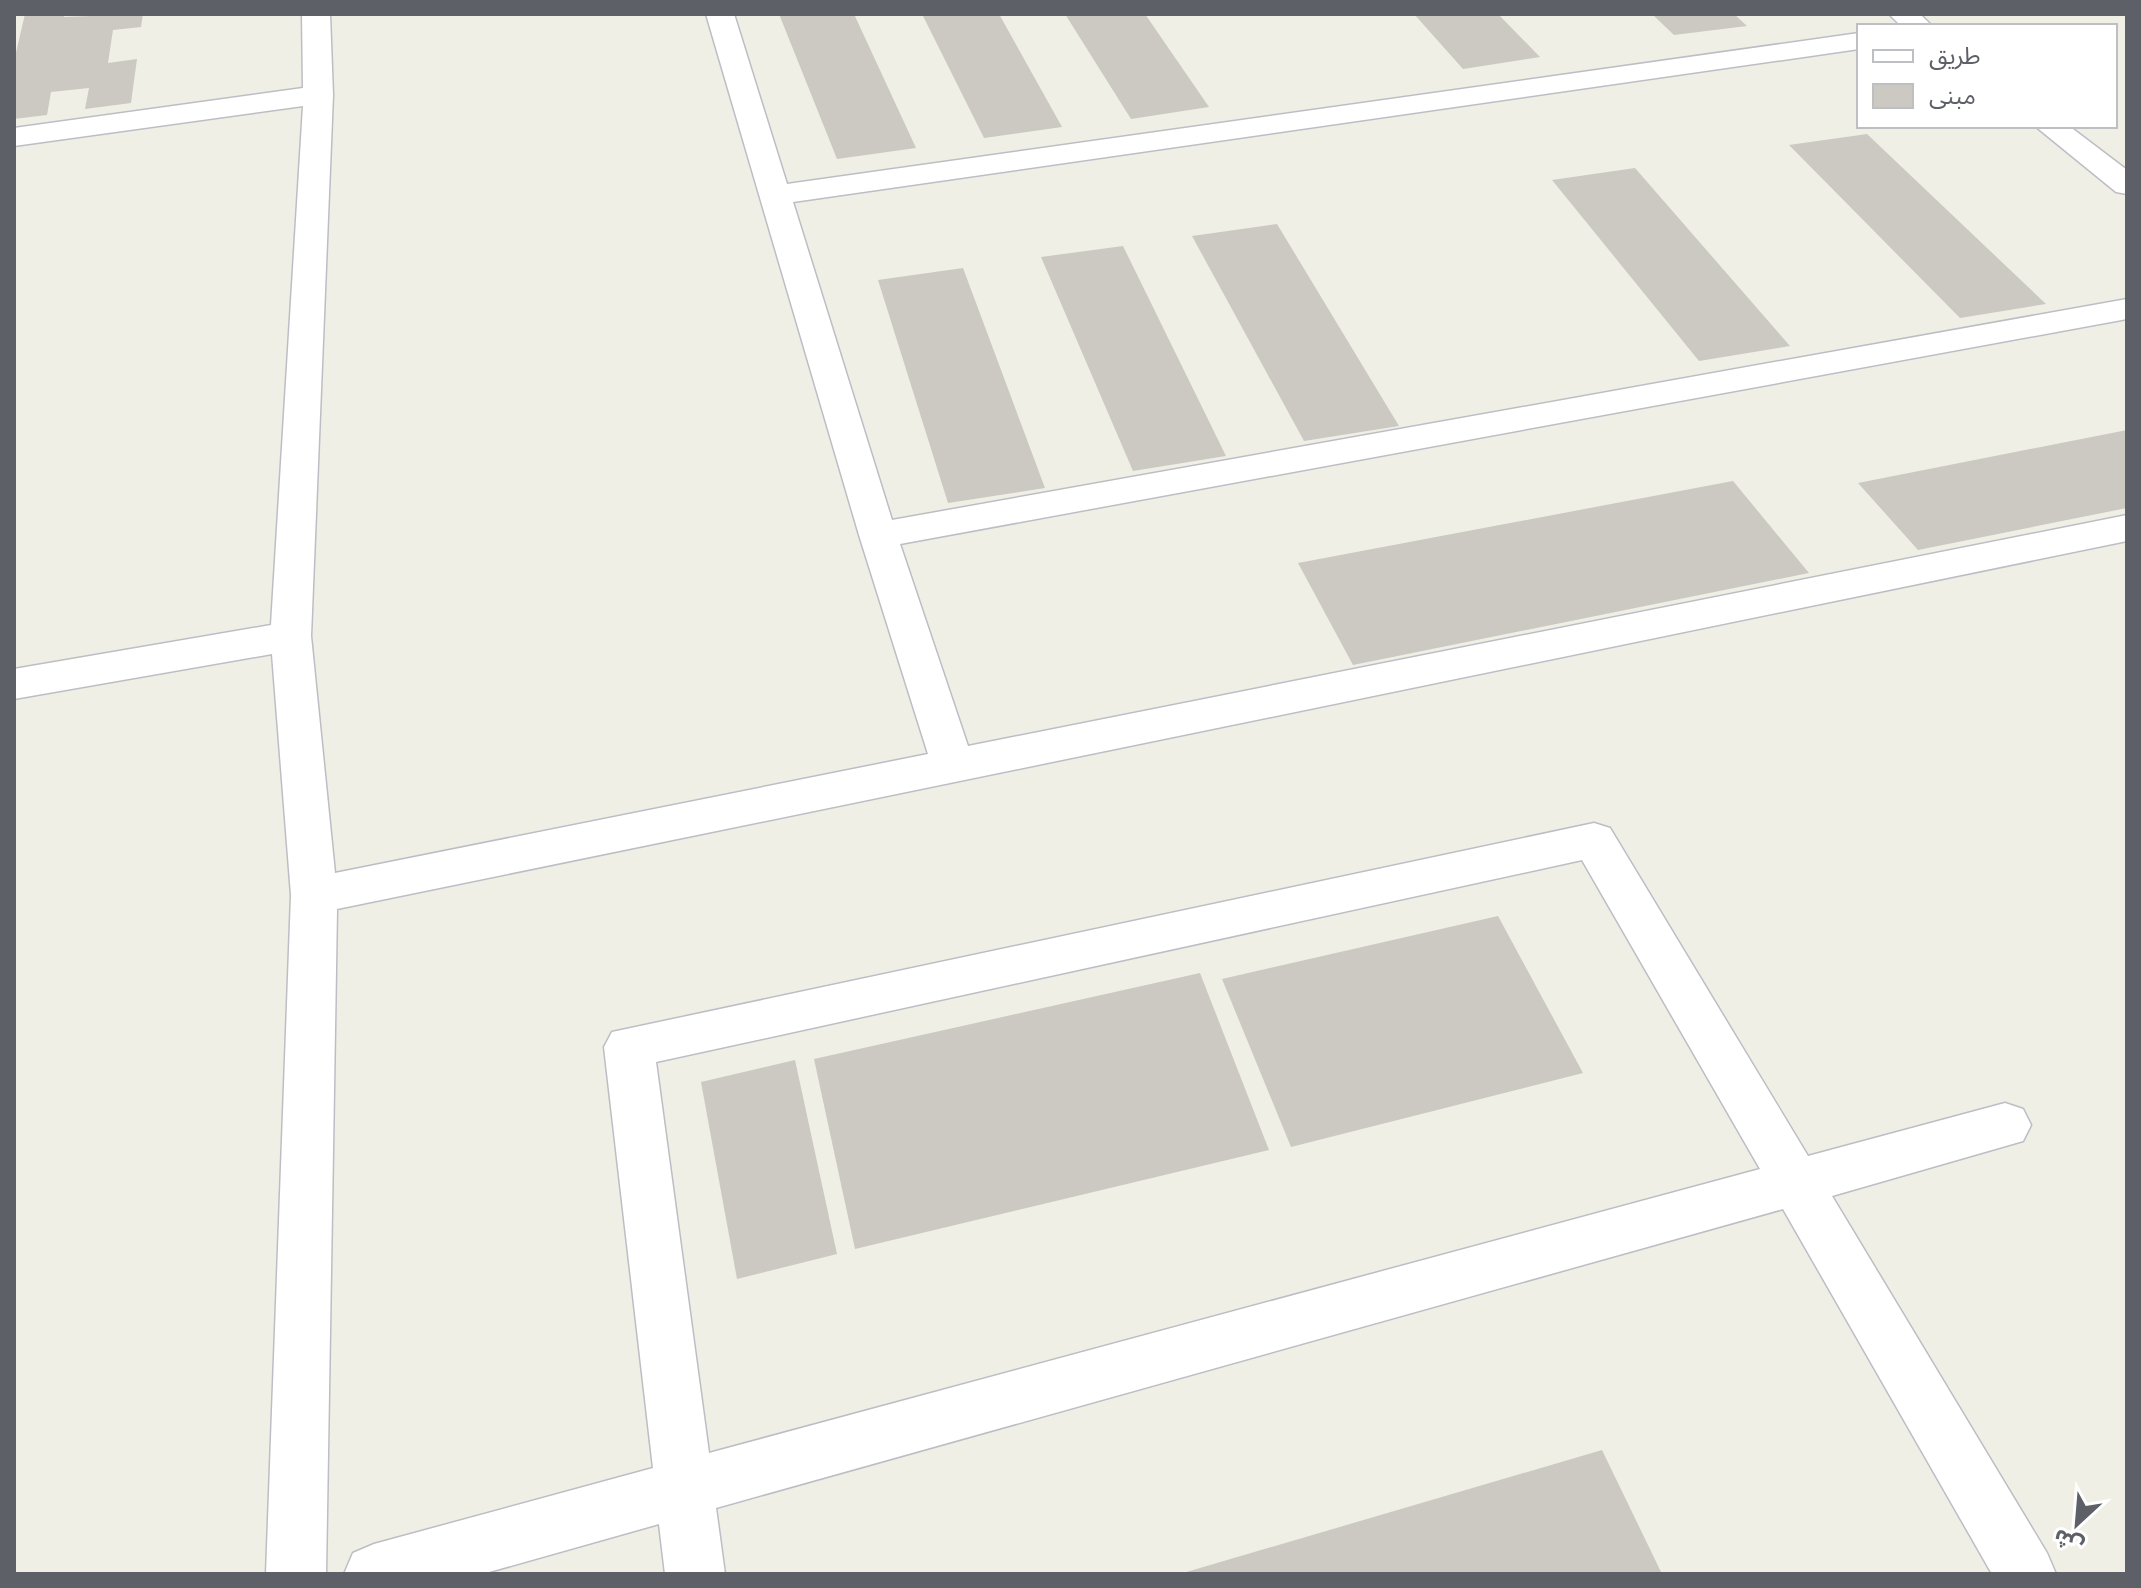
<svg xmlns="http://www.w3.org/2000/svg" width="2141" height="1588" viewBox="0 0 2141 1588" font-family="'Open Sans','Noto Sans Arabic',sans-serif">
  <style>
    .building { fill: #cbc9c2 }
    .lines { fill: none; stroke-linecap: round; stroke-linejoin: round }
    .minor-casing { stroke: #bdbec5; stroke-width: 3 }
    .minor { fill: #fff; fill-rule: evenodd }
  </style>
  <rect width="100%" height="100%" fill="#f0efe5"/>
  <g class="building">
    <path d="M25 14H64V17L143 14 141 27 113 30 108 63 137 59 131 103 85 109 89 88 51 92 47 115 14 119V61Z"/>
    <path d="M779 14H854L916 148 837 159Z"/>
    <path d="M922 14H999L1062 127 984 138Z"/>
    <path d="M1065 14H1145L1209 107 1131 119Z"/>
    <path d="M1414 14H1498L1540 57 1463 69Z"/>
    <path d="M1652 14H1734L1747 26 1674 35Z"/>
    <path d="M1867 134 2046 304 1960 318 1789 145Z"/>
    <path d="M1635 168 1790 346 1699 361 1552 180Z"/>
    <path d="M1277 224 1399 426 1304 441 1192 236Z"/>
    <path d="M1123 246 1226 456 1133 471 1041 257Z"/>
    <path d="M963 268 1045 488 948 503 878 280Z"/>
    <path d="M2127 430V508L1918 550 1858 483Z"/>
    <path d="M1733 481 1809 573 1353 665 1298 563Z"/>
    <path d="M1498 916 1583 1073 1291 1147 1222 979Z"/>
    <path d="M1200 973 1269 1150 855 1249 814 1059Z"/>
    <path d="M795 1060 837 1254 737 1279 701 1082Z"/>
    <path d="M1602 1450 1662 1574H1183V1573Z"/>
  </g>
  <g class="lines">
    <defs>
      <g id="minor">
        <path d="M302 14H330L333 95 311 636 335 873 928 754 859 535 706 14H734L787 184 1859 33V49L793 202 892 520 2127 299V319L900 544 968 746 2127 515V541L337 909 326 1574H266L291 895 272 654 14 699V669L271 625 303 106 14 146V128L303 88Z"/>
        <path d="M1889 14H1920L1932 26H1901Z"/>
        <path d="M2035 126H2069L2127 170V194L2116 192Z"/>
        <path d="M1594 823 1610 828 1808 1156 2005 1103 2023 1109 2031 1125 2023 1141 1832 1196 2047 1553 2056 1574H1992L1783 1209 716 1508 725 1574H665L659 1524 482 1574H344L353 1553 374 1544 653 1468 604 1047 612 1032ZM1582 860 1760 1169 709 1453 656 1062Z"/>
      </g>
    </defs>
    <use href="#minor" class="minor-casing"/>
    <use href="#minor" class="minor"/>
  </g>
  <rect width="2141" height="1588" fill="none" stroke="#5d6067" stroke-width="32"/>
  <rect x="1857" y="24" width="260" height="104" fill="#ffffff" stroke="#bebfc2" stroke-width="2"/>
  <rect x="1873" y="50" width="40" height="12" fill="#ffffff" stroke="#bebfc2" stroke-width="2"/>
  <text x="1929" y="64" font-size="24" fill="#5d6067">طريق</text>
  <rect x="1873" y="84" width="40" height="24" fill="#cbc9c2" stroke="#bebfc2" stroke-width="2"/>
  <text x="1929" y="104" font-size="24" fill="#5d6067">مبنى</text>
  <g transform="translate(2077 1524) rotate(206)" stroke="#ffffff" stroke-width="6" paint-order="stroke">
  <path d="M0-6L14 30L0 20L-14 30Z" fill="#5d6067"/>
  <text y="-12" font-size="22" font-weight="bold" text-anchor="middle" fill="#5d6067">ش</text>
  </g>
</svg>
